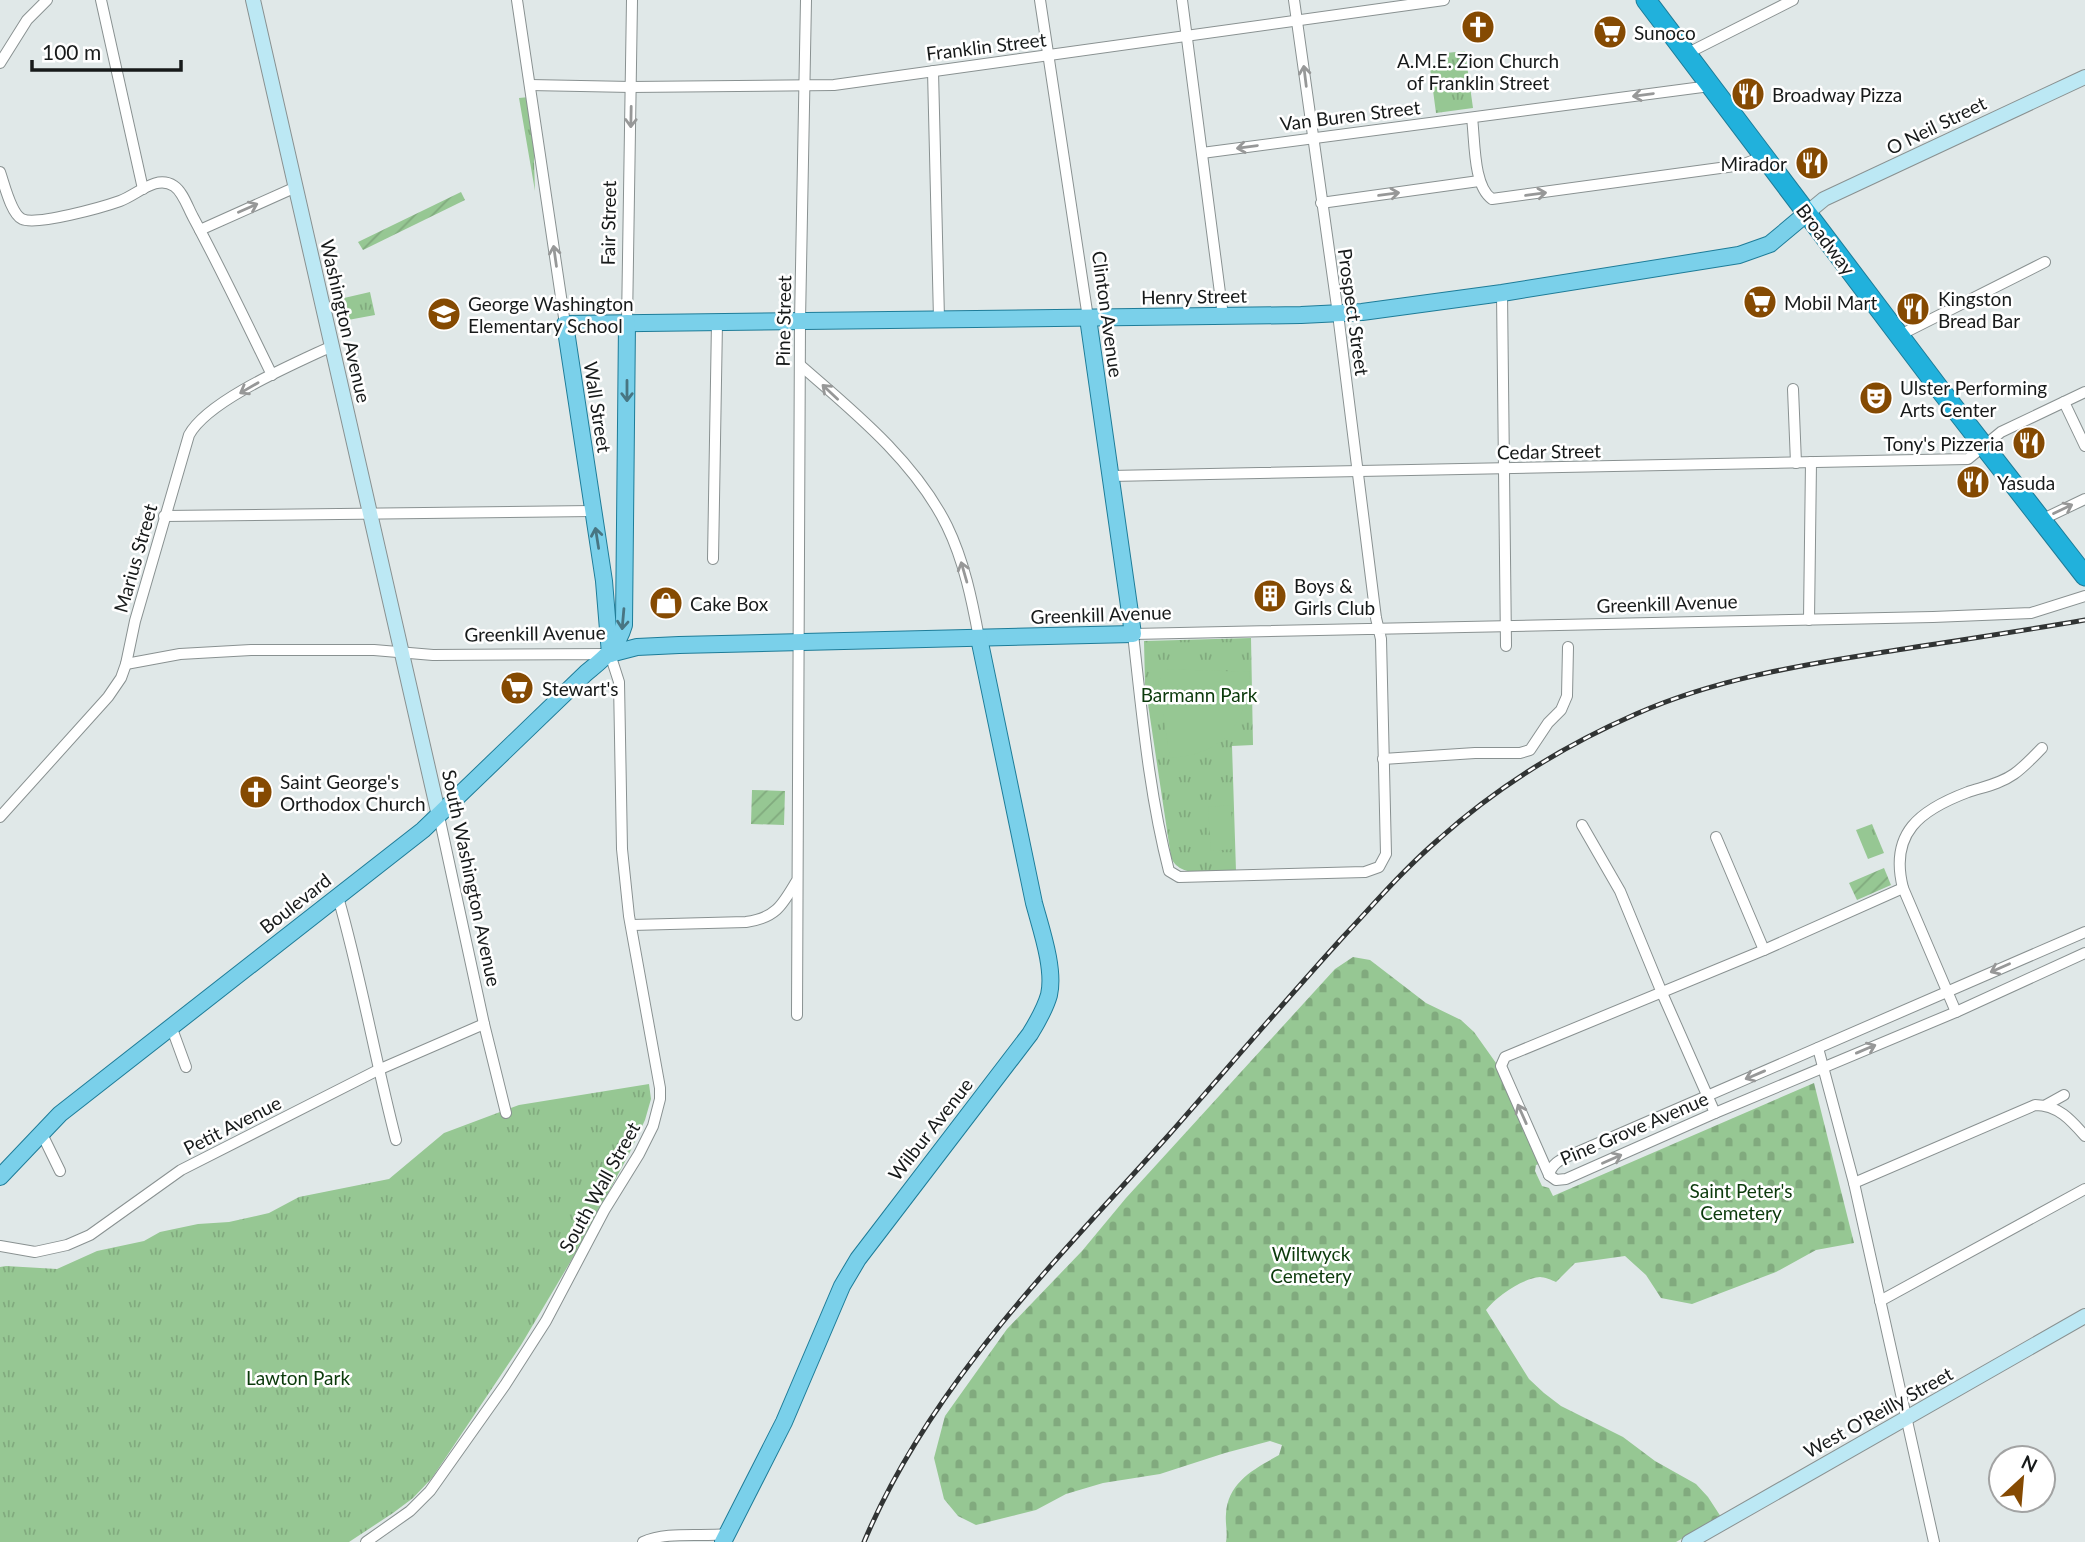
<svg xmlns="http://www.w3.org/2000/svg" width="2085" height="1542" viewBox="0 0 2085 1542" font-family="Lato,sans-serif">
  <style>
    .grass { fill: url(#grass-tufts) }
    .cemetery { fill: url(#cemetery-stones) }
    .garden { fill: url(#garden-furrows) }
    .pitch { fill: #96c793 }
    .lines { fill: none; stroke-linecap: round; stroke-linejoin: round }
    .street-casing { stroke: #899191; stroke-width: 12 }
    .secondary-casing { stroke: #899191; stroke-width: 16 }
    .primary-casing { stroke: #1e7c98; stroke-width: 18 }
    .highway-casing { stroke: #1e7c98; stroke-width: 21 }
    .street { stroke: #fff; stroke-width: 10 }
    .secondary { stroke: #bce8f4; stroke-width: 14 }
    .primary { stroke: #7ad0ea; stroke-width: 16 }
    .highway { stroke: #21b1dc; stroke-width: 19 }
    .rail-casing { stroke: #313434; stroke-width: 5 }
    .rail { stroke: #fff; stroke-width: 2.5; stroke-dasharray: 8; stroke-linecap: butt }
    .oneway { stroke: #979898 }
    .oneway2 { stroke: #487582 }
    .labels { text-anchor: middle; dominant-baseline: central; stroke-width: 5; stroke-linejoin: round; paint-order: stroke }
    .poi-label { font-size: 19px; fill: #171a1a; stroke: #fff; text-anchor: start }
    .street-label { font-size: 19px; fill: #171a1a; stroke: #fff }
    .park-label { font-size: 19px; fill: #0b3a0b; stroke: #fff }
  </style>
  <defs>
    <pattern id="grass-tufts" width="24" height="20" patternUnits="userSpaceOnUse" patternTransform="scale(1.75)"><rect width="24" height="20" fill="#96c793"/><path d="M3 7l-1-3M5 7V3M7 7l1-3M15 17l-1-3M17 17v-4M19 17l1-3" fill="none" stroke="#81aa7e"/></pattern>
    <pattern id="cemetery-stones" width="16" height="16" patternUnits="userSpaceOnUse" patternTransform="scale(1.75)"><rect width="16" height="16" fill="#96c793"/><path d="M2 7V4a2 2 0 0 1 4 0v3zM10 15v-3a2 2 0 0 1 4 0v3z" fill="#81aa7e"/></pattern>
    <pattern id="garden-furrows" width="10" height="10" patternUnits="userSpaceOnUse" patternTransform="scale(1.75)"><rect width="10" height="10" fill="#96c793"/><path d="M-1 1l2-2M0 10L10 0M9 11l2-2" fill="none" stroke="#81aa7e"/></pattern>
  </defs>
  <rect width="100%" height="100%" fill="#e0e8e8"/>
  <g class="grass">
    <path d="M1465 51 1473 108 1436 113 1430 68 1448 66 1446 53Z"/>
    <path d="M529 97 535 155 534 161 535 191 519 98Z"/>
    <path d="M370 292 375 315 348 320 344 298Z"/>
    <path d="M1251 638 1253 745 1232 746 1236 871C1217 871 1179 880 1171 857L1145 684 1144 641Z"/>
    <path d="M1872 824 1884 853 1868 859 1856 830Z"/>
    <path d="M649 1084 651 1099 645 1120 629 1154 578 1249 521 1345 432 1478 413 1498 393 1513 349 1542H0V1267L6 1266 57 1269 97 1251 144 1241 160 1232 198 1224 229 1222 269 1213 299 1197 389 1179 444 1133 519 1105Z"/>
  </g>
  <path class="cemetery" d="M1353 957 1370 960 1426 1003 1461 1020 1474 1032 1496 1063 1539 1164 1536 1165 1535 1171 1542 1186 1549 1188 1553 1196 1814 1083 1854 1243 1816 1250 1776 1272 1692 1304 1661 1298 1646 1275 1625 1256 1575 1263 1556 1282C1552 1280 1544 1277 1540 1277 1521 1279 1497 1296 1486 1310L1529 1379 1544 1393 1561 1406 1623 1437 1655 1461 1696 1484 1708 1497 1721 1517 1676 1542H1226C1228 1532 1225 1524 1226 1514 1228 1482 1254 1469 1279 1455L1282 1445 1270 1441 1225 1453 1160 1474 1103 1483 1066 1494 1036 1510 976 1525 958 1516 944 1499 934 1458 945 1416 1007 1329 1082 1251 1126 1198 1335 969Z"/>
  <g class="garden">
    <path d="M461 192 465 200 363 250 358 242Z"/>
    <path d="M752 790 785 791 784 825 751 824Z"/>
    <path d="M1884 868 1891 885 1857 900 1849 883Z"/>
  </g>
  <g class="pitch">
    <path d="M1167 669 1250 672C1247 723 1224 755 1170 758L1158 682Z"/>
    <path d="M1231 805 1233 849 1211 851 1208 807Z"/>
  </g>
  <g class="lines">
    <defs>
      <g id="street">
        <path d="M101 0 143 189"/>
        <path d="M517 0 565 324"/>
        <path d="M1040 0 1088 318"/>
        <path d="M1182 0 1223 316"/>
        <path d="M1294 0 1338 314 1376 618 1381 639 1386 854 1379 867 1365 872 1179 877 1169 871C1149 794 1142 713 1133 634L1933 617 2031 613 2085 596"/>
        <path d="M1686 54 1793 0"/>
        <path d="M0 63 27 20 47 0"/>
        <path d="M933 71 939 319"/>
        <path d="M530 85 631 87 834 85 1444 0"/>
        <path d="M1472 118C1475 140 1473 186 1492 199L1742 165 1764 156"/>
        <path d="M1202 153 1710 86"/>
        <path d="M0 172C4 183 11 214 22 219 36 226 103 207 120 201 137 195 156 174 174 186 183 192 188 208 193 217 221 269 246 322 272 375"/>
        <path d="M1321 203 1479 181"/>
        <path d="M200 230 296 187"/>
        <path d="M1502 293 1506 646"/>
        <path d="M627 323 632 0"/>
        <path d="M1900 335 2045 262"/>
        <path d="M800 365C853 411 915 461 947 526 964 561 972 600 979 638"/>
        <path d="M1793 389 1796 463"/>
        <path d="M2064 402 2085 446"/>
        <path d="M1110 476 1968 459 2001 432 2085 392"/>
        <path d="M164 516 593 511"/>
        <path d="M2041 520 2085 499"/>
        <path d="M713 559 717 322"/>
        <path d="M1809 620 1811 462"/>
        <path d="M126 664 180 654 251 650H374L433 655 610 654 619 682 622 849 629 916 660 1088V1099L653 1126 639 1154 605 1209 546 1321 505 1385 430 1491 410 1511 366 1542"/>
        <path d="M1383 759 1475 753H1520L1530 750 1548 723 1561 710 1567 696 1568 647"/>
        <path d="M439 816 484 1024 506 1113"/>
        <path d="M0 817 108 697 121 678 126 664 135 621 189 435C208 400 294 364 332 346"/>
        <path d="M1582 825 1620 891 1662 993 1715 1113"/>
        <path d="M1716 837 1764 950"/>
        <path d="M338 897C361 977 375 1059 396 1140"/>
        <path d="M632 925 746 922C775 918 782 906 796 882"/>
        <path d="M1956 1012 1903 888C1889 833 1920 810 1968 792 1983 787 2000 784 2014 774 2024 767 2033 757 2042 748"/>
        <path d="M797 1015 800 321 806 0"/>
        <path d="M171 1026 186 1067"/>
        <path d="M1818 1048 1854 1183 1934 1542"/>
        <path d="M2046 1105 2064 1095"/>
        <path d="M41 1132 60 1171"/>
        <path d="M1549 1175C1552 1163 1560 1160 1571 1155L2085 932"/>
        <path d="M1549 1175 1556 1180 1566 1179 1715 1113 1956 1012 2085 953"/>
        <path d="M1549 1175 1501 1066 1505 1057 1764 950 1903 888"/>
        <path d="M1854 1183 2035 1105C2058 1105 2071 1120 2085 1136"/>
        <path d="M0 1246 35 1252 67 1245 90 1235 181 1170 378 1070 484 1024"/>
        <path d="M1880 1301 2085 1189"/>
        <path d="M643 1542C667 1531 700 1537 726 1534"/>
      </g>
      <g id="secondary">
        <path d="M253 0 439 816"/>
        <path d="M1807 213 1824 199 2085 77"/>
        <path d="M1689 1542 2085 1316"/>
      </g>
      <g id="primary">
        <path d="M610 654 604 581 565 324 1301 315 1362 312 1502 293 1739 255 1770 244 1807 213"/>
        <path d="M610 654 637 647 679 645 1133 634 1088 318"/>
        <path d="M0 1177 60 1114 423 830 586 673C604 658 617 649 624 625L627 323"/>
        <path d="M723 1542 784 1422 842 1286 858 1259 1030 1034C1038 1021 1045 1009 1049 995 1055 969 1041 929 1034 903L979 638"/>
      </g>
      <path id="highway" d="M1646 0 1938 387 2085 576"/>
    </defs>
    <use href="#street" class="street-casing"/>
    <use href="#secondary" class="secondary-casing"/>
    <use href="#primary" class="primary-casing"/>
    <use href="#highway" class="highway-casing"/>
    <use href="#street" class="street"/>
    <use href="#secondary" class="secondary"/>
    <use href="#primary" class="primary"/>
    <use href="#highway" class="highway"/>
    <defs>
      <path id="rail" d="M864 1542C930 1385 1055 1262 1167 1137 1226 1070 1283 1003 1343 937 1374 904 1404 869 1439 839 1497 787 1565 745 1636 714 1713 680 1795 666 1878 653 1947 642 2016 632 2085 620"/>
    </defs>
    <use href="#rail" class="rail-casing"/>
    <use href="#rail" class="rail"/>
  </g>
  <defs><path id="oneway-shaft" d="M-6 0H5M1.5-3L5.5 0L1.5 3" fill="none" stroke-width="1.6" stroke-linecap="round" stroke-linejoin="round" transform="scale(1.75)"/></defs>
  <g class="oneway">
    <use href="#oneway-shaft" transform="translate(1305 76) rotate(-97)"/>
    <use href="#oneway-shaft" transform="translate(1643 95) rotate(172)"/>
    <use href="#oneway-shaft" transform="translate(631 117) rotate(91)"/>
    <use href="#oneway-shaft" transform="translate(1247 147) rotate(172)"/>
    <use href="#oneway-shaft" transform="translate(1389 194) rotate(-8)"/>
    <use href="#oneway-shaft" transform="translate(1536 194) rotate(-8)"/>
    <use href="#oneway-shaft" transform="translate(248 208) rotate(-24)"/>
    <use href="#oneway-shaft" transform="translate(555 256) rotate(-98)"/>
    <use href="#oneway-shaft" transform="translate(249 388) rotate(150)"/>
    <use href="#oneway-shaft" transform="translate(830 392) rotate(-137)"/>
    <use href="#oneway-shaft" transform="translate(2063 509) rotate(-26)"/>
    <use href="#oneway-shaft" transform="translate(964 572) rotate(-106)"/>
    <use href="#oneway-shaft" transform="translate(2000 968) rotate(156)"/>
    <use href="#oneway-shaft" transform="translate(1866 1049) rotate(-23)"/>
    <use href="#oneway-shaft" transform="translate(1755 1075) rotate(157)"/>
    <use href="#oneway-shaft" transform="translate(1522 1114) rotate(-114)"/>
    <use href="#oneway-shaft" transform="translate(1612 1159) rotate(-24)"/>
  </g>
  <g class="oneway2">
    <use href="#oneway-shaft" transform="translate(627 391) rotate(90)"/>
    <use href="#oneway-shaft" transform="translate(597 538) rotate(-99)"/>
    <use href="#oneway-shaft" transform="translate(623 619) rotate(95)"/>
  </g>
  <defs>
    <symbol id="church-disc" viewBox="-11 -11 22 22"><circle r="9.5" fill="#854a02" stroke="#fff"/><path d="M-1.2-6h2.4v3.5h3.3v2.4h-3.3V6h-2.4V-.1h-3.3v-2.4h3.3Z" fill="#fff"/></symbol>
    <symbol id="supermarket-disc" viewBox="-11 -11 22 22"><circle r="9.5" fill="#854a02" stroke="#fff"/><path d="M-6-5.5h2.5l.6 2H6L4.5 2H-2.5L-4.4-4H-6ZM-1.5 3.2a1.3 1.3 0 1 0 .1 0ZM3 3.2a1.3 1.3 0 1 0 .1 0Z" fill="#fff"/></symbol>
    <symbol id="restaurant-disc" viewBox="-11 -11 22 22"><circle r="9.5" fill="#854a02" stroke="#fff"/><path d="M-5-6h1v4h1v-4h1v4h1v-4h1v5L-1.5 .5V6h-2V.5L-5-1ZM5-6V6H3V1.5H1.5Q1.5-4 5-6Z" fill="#fff"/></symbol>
    <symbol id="school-disc" viewBox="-11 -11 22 22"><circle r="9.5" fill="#854a02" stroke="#fff"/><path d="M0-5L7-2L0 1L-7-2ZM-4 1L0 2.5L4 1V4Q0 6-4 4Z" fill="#fff"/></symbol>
    <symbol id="theatre-disc" viewBox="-11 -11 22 22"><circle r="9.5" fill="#854a02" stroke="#fff"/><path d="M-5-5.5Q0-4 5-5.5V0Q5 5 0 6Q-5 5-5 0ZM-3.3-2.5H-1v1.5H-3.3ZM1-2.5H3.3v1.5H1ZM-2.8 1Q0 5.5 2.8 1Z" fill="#fff"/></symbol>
    <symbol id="building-disc" viewBox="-11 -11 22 22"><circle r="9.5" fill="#854a02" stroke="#fff"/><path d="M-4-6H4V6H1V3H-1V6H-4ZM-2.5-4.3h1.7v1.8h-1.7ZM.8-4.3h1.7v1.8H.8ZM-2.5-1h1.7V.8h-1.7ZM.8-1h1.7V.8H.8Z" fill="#fff"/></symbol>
    <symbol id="shop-disc" viewBox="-11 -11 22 22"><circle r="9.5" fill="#854a02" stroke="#fff"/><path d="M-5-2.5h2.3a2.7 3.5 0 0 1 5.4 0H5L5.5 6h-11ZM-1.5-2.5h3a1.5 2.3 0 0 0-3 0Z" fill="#fff"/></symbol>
  </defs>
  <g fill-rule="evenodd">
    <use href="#church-disc" x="1459" y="8" width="38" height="38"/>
    <use href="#supermarket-disc" x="1591" y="13" width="38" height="38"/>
    <use href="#restaurant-disc" x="1729" y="75" width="38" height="38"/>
    <use href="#restaurant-disc" x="1793" y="144" width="38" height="38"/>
    <use href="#supermarket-disc" x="1741" y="283" width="38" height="38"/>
    <use href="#restaurant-disc" x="1894" y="290" width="38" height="38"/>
    <use href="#school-disc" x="425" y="295" width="38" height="38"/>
    <use href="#theatre-disc" x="1857" y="379" width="38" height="38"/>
    <use href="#restaurant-disc" x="2010" y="424" width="38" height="38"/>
    <use href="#restaurant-disc" x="1954" y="463" width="38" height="38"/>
    <use href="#building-disc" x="1251" y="577" width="38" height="38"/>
    <use href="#shop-disc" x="647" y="584" width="38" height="38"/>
    <use href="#supermarket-disc" x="498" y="669" width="38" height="38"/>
    <use href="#church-disc" x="237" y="773" width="38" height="38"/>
  </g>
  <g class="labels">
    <g class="poi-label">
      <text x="1634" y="32">Sunoco</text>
      <text x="1478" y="60" text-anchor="middle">A.M.E. Zion Church<tspan x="1478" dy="22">of Franklin Street</tspan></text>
      <text x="1772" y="94">Broadway Pizza</text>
      <text x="1787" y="163" text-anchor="end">Mirador</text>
      <text x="1938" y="298">Kingston<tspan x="1938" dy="22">Bread Bar</tspan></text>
      <text x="1784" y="302">Mobil Mart</text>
      <text x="468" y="303">George Washington<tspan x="468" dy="22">Elementary School</tspan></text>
      <text x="1900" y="387">Ulster Performing<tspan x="1900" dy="22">Arts Center</tspan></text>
      <text x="2004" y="443" text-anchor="end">Tony's Pizzeria</text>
      <text x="1997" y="482">Yasuda</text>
      <text x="1294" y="585">Boys &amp;<tspan x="1294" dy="22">Girls Club</tspan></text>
      <text x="690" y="603">Cake Box</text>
      <text x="542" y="688">Stewart's</text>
      <text x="280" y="781">Saint George's<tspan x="280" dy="22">Orthodox Church</tspan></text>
    </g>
    <g class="street-label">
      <text transform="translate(986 46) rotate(-7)">Franklin Street</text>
      <text transform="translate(1350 115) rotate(-7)">Van Buren Street</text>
      <text transform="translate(1936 125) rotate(-26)">O Neil Street</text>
      <text transform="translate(608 223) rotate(-89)">Fair Street</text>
      <text transform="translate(1826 239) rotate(53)">Broadway</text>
      <text transform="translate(1194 296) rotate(-1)">Henry Street</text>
      <text transform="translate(1354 312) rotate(82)">Prospect Street</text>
      <text transform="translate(1108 314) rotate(82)">Clinton Avenue</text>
      <text transform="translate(346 321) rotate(77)">Washington Avenue</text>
      <text transform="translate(783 321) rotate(-89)">Pine Street</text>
      <text transform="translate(598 407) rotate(81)">Wall Street</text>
      <text transform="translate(1549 451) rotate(-1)">Cedar Street</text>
      <text transform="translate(135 558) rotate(-74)">Marius Street</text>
      <text transform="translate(1667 603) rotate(-2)">Greenkill Avenue</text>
      <text transform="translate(1101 614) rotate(-2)">Greenkill Avenue</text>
      <text transform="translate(535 633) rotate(-1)">Greenkill Avenue</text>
      <text transform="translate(472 878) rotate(78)">South Washington Avenue</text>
      <text transform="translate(295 903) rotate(-38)">Boulevard</text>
      <text transform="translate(232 1125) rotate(-27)">Petit Avenue</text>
      <text transform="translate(1634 1128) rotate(-23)">Pine Grove Avenue</text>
      <text transform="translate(930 1129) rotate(-52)">Wilbur Avenue</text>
      <text transform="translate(599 1187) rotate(-61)">South Wall Street</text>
      <text transform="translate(1878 1412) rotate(-29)">West O'Reilly Street</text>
    </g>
    <g class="park-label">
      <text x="1199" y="694">Barmann Park</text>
      <text x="1741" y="1190">Saint Peter's<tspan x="1741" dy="22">Cemetery</tspan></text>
      <text x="1311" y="1253">Wiltwyck<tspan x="1311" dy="22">Cemetery</tspan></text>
      <text x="298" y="1377">Lawton Park</text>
    </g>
  </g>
  <g transform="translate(2022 1479) rotate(26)"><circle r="33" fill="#ffffff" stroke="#a2a3a3" stroke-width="2"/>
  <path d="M0-5L12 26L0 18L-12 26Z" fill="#854a02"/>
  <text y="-10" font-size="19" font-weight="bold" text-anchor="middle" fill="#171a1a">N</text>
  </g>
  <path d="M32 60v10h149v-10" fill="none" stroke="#171a1a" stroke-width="3.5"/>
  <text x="42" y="60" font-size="21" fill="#171a1a" stroke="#ffffff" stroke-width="5" paint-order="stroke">100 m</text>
</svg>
